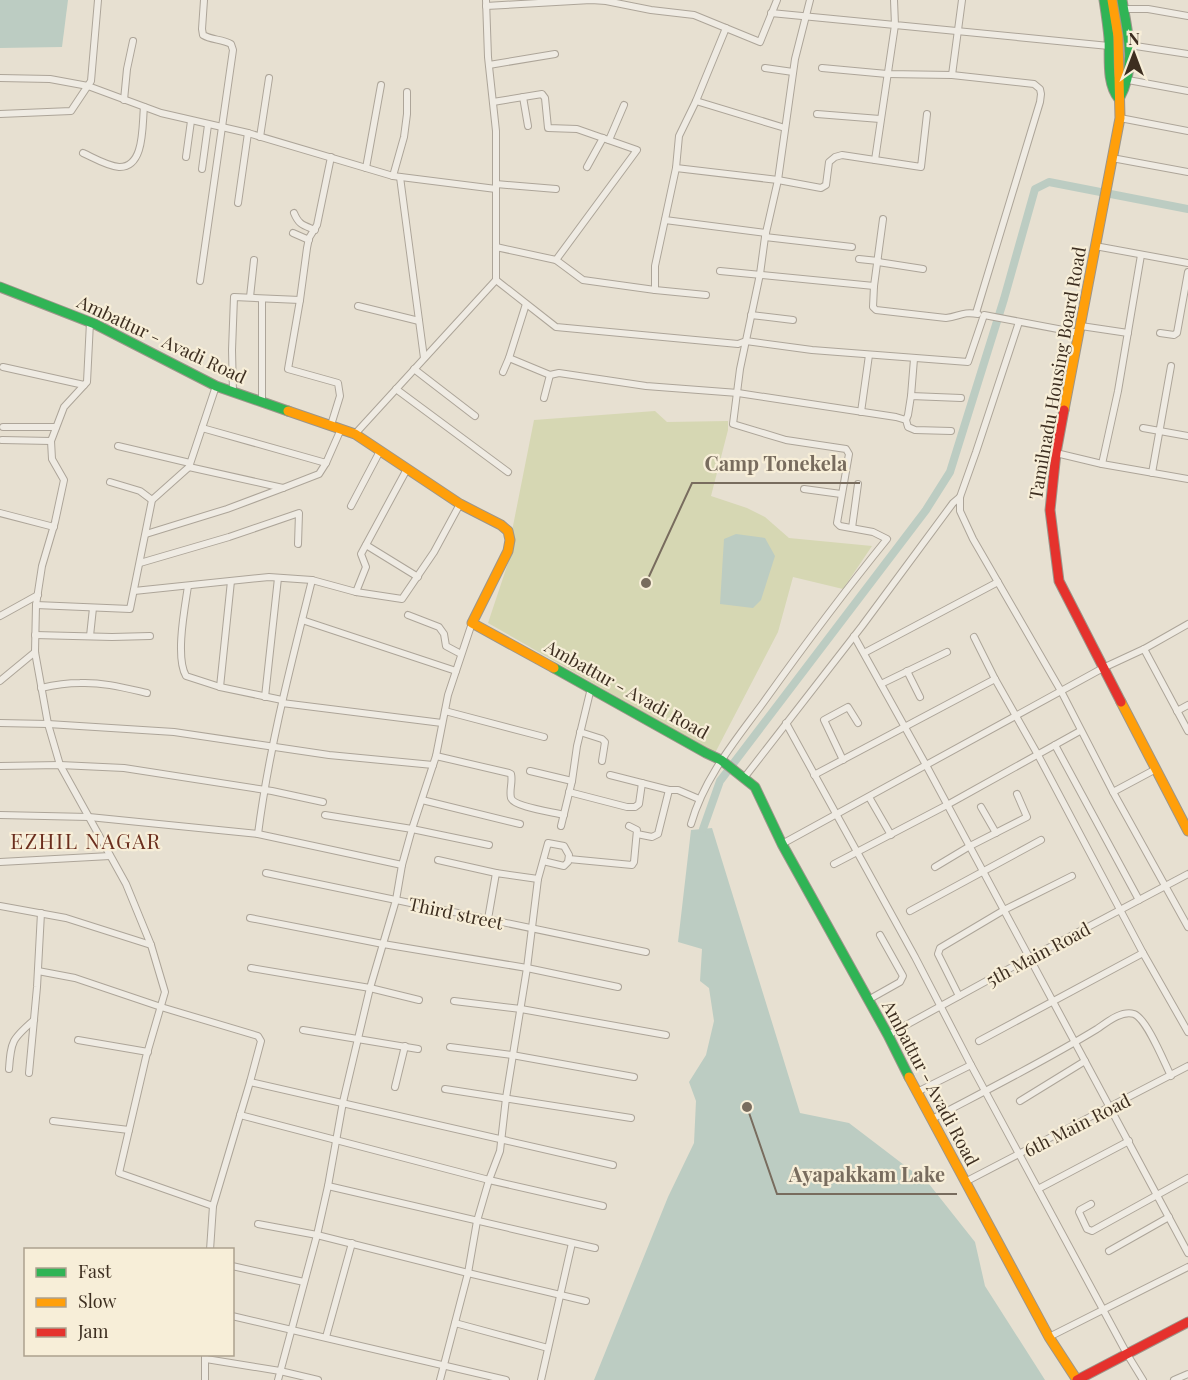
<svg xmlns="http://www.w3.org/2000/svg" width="1188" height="1380" viewBox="0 0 1188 1380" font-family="'Playfair Display',serif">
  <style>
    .green { fill: #d6d7b3 }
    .water { fill: #bcccc2 }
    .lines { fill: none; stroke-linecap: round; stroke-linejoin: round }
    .canal { stroke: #bcccc2; stroke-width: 8 }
    .street-casing { stroke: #ada599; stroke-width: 8 }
    .fast-casing { stroke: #9c958a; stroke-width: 11 }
    .slow-casing { stroke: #9c958a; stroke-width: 11 }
    .jam-casing { stroke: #9c958a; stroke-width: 11 }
    .street { stroke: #efebe3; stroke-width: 6 }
    .fast { stroke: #30b455; stroke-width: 9 }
    .slow { stroke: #ff9f0a; stroke-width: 9 }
    .jam { stroke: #e5322d; stroke-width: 9 }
    .labels { text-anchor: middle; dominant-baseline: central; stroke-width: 4.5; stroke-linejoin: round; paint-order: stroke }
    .street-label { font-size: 18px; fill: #3d2e20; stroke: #f7eed8 }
    .quarter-label { font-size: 21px; letter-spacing: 1.5px; fill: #6b2e1e; stroke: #f7eed8 }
    .leader { fill: none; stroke: #786c5e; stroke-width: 2 }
    .callout-dot { fill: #786c5e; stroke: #f7eed8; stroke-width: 2 }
    .callout-label { font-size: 20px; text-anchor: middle; font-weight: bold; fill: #786c5e; stroke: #f7eed8; stroke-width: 4.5; stroke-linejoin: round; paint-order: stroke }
  </style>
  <rect width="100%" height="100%" fill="#e7e0d1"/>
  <path class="green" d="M655 411 667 422 728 421V430L711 496 747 508 765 517 789 538 872 546 843 589 793 577 778 632 715 753 488 623 512 551 511 536 534 420Z"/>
  <g class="water">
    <path d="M0 0H68L62 47 0 48Z"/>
    <path d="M736 534 765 538 775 556 761 600 753 608 720 604 724 539Z"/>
    <path d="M712 828 800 1113 849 1123 929 1184 975 1242 985 1286 1045 1380H594L668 1197 694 1143 696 1101 689 1082 706 1055 714 1021 709 988 700 981 702 949 678 942 691 830Z"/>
  </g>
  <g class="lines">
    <path class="canal" d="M703 829 720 781 926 510 950 472 1004 299 1035 189 1049 182 1188 209"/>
    <defs>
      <g id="street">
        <path d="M894 0 895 25 1109 46"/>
        <path d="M486 6 591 0 606 1 651 10 694 15 760 42 777 0"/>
        <path d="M1123 9H1148L1188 16"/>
        <path d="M771 13 895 25 875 160"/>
        <path d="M1129 45 1188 54"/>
        <path d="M489 65 555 54"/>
        <path d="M765 68 793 72"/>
        <path d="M822 68 887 74 952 75 1034 84 1040 89 1041 94 1040 102 976 313"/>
        <path d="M952 75 962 0"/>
        <path d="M0 78 50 79 88 86 161 113 248 133 393 176 496 189"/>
        <path d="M1128 80 1188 91"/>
        <path d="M523 97 528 126"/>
        <path d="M124 100 127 69 133 41"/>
        <path d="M696 101 785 128"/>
        <path d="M493 102 542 94 545 98 548 128 577 129 637 150 556 260"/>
        <path d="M0 114 71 111 91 81 98 0"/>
        <path d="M817 114 880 119"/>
        <path d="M1120 118 1188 131"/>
        <path d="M260 137 269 78"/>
        <path d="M609 140 624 105"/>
        <path d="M83 153C94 158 107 166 119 167 145 168 142 125 144 107"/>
        <path d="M186 157 191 121"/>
        <path d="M1112 158 1188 172"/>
        <path d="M587 167 603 138"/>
        <path d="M366 168 381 85"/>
        <path d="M676 168 778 180 821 188 826 185 829 162 835 157 842 155 921 167 927 114"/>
        <path d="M202 169 208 125"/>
        <path d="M393 176 404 137 407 114V92"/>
        <path d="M400 177 424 358"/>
        <path d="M496 184 556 189"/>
        <path d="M238 203 248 133"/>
        <path d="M294 213C299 225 303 225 315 230"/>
        <path d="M883 219 874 286 873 307 876 310 946 318C959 317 962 311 978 314"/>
        <path d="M665 220 766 233"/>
        <path d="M293 233 309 240"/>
        <path d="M765 237 852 247"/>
        <path d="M1095 246 1188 263"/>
        <path d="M496 247 556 260 583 280 655 290V266L676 168 679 136 696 101 726 28"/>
        <path d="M859 259 878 261"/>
        <path d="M878 262 923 269"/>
        <path d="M720 271 874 286"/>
        <path d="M496 280 556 327 738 344 746 341 812 350 968 362 984 315 1079 333"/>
        <path d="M200 281 233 50 231 44C222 39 211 40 203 35L202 29 204 0"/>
        <path d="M655 290 706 295"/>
        <path d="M250 297 254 260"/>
        <path d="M262 299V402"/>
        <path d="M358 306 419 321"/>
        <path d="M751 315 793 320"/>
        <path d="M90 322 87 382 64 407 51 441 52 459 64 480 55 522 42 566 36 605 35 652 48 724 60 765 126 884 151 945 165 992 146 1057 119 1173 213 1206 210 1250"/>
        <path d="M1019 322 976 452 960 497V511L973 539 1061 691 1113 792 1156 769"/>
        <path d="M1081 326 1128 333"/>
        <path d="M1160 333 1174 335 1177 333 1188 272"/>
        <path d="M509 358 550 375 559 373 646 386 738 393 896 417 906 420 908 427 915 430 951 431"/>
        <path d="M3 367 84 385"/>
        <path d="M414 369 475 416"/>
        <path d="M503 372 509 358 526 304"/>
        <path d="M216 386 189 467 283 488"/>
        <path d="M396 389 508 472"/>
        <path d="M233 392 232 350 234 297 300 300"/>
        <path d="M911 396 914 359"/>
        <path d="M544 398 550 375"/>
        <path d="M861 412 869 355"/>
        <path d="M906 420 908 415 911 396 961 398"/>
        <path d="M331 425 340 396 338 383 288 369 300 300 307 248 309 238 317 225 331 157"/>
        <path d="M3 427H56"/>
        <path d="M202 428 326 463 341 429"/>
        <path d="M1143 428 1188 436"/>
        <path d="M355 434 496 280V131L488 57 486 0"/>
        <path d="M2 440 51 441"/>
        <path d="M118 446 190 463"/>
        <path d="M1056 453 1102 464 1188 479"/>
        <path d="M1102 464 1118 391 1141 255"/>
        <path d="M1152 473 1171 366"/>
        <path d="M110 482 140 491 152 500"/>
        <path d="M804 489 841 494"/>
        <path d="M351 506 380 451"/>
        <path d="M0 513 54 527"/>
        <path d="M852 528 858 484"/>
        <path d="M146 534 227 509 283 488 319 474 326 463"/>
        <path d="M366 545 418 577"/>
        <path d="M140 563 229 537 299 513 298 544"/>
        <path d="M188 586C185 607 175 657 186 676L220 687 282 700"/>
        <path d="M134 591 269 577 312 580 356 592 402 599 434 552 460 504"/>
        <path d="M356 592 366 567 361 554 407 469"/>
        <path d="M36 605 130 609 152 500 189 467"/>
        <path d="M408 615 439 627 444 634 446 646 461 654"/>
        <path d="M0 616 38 595"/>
        <path d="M302 620 456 671"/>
        <path d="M35 635 112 637 150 636"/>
        <path d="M90 636 93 608"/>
        <path d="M854 636 926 765 1188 1253"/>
        <path d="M974 637 995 679 1038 755 1143 953 979 1041"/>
        <path d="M1144 649 1188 731"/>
        <path d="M864 653 998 582"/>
        <path d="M907 671 920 697"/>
        <path d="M0 681 35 652"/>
        <path d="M881 684 947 652"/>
        <path d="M220 687 231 581"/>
        <path d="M41 688C54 685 67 683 80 683 102 682 125 688 147 693"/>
        <path d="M265 697 278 578"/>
        <path d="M282 703 442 723"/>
        <path d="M445 711 544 737"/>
        <path d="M1177 711 1188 705"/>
        <path d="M0 723 48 724 174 732 329 755 433 765"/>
        <path d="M786 723 915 957 971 1065 1127 1354 1143 1380"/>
        <path d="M580 732 602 739 605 742 602 761"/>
        <path d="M1055 745 1139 900"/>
        <path d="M436 756 509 773 511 774C513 782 509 790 511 798 514 807 553 812 564 815"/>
        <path d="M843 760 824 720 848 707 858 723"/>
        <path d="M0 766 60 765 124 768 272 791 323 802"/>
        <path d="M530 771 572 781"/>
        <path d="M610 775 669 790H678L699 799"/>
        <path d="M814 775 995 679"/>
        <path d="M744 778 862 626 953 503 960 497"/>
        <path d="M569 792 627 807H635L639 804 642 783"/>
        <path d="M1113 792 1188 927"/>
        <path d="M869 797 891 835"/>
        <path d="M422 800 520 824"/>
        <path d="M981 807 996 833"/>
        <path d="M0 815 89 817 258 834C269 748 291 664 312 580"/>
        <path d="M325 815 412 829 489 845"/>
        <path d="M691 824C704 778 735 741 763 703 803 647 844 592 887 539L873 532 840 526 837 523 849 454 846 449 786 440 733 424 740 369 760 274 765 237 778 180 795 59 810 0"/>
        <path d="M561 826 572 781 577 746 591 688"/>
        <path d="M258 834 402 865"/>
        <path d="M637 834 652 837 658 834 669 790"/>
        <path d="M782 844 1103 668 1144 649 1188 624"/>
        <path d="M569 859 632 865 634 862 637 830 629 826"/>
        <path d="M438 860 496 873"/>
        <path d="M0 862 110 856"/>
        <path d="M834 864 947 805 1080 731"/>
        <path d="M935 867 970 846 1027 817 1017 794"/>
        <path d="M266 873 646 952"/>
        <path d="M0 906 66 918 151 945"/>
        <path d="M910 911 1041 840"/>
        <path d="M250 918 383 944 527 968 618 987"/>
        <path d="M488 919 496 873 538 879"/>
        <path d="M1143 953 1188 1032"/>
        <path d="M251 968 370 988 419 1000"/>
        <path d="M38 971 75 978 161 1007 258 1036 261 1041 250 1082 213 1206"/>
        <path d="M959 996 938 954 940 948 1004 910 1072 876"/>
        <path d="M868 1000 900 982 903 976 880 935"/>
        <path d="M454 1001 521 1009 666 1035"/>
        <path d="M303 1030 418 1049"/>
        <path d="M888 1035 1001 973 1188 874"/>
        <path d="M78 1040 148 1052"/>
        <path d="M450 1047 512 1055 634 1077"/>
        <path d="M9 1069C11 1041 12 1039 34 1020"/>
        <path d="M29 1073 37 987 41 913"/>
        <path d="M250 1082 613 1165"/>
        <path d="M395 1087 405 1046"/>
        <path d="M445 1089 631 1118"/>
        <path d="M917 1092 971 1065"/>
        <path d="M1020 1101 1085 1061"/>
        <path d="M240 1115 489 1180 603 1206"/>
        <path d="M932 1119C987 1090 1043 1062 1097 1029 1106 1023 1121 1010 1134 1014 1147 1019 1164 1062 1171 1076"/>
        <path d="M53 1121 129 1130"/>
        <path d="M965 1182 1188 1066"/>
        <path d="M328 1186 595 1248"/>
        <path d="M1038 1189 1129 1141"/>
        <path d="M1091 1204 1080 1210 1079 1212 1087 1229 1092 1231 1188 1178"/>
        <path d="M258 1224 317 1235 468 1273 586 1301"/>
        <path d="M1109 1251 1169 1217"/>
        <path d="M232 1266 304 1282"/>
        <path d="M232 1316 506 1380"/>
        <path d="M455 1323 548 1348"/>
        <path d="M326 1337 352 1243"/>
        <path d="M1049 1337 1188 1267"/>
        <path d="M206 1359 280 1371 318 1380"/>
        <path d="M205 1380V1355"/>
        <path d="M278 1380 317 1235 328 1186 343 1102 370 988 396 900 402 865 412 829 436 756 448 695 472 623"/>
        <path d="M440 1380 468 1273 477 1221 489 1180 500 1151 506 1098 527 968 538 879 548 843 564 846 569 855 568 862 564 866 543 861"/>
        <path d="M541 1380 572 1243"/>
        <path d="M1174 1380 1188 1374"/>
      </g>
      <g id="fast">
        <path d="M1104 0C1106 13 1108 26 1109 38 1110 58 1106 83 1119 99 1137 67 1128 35 1122 0"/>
        <path d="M0 287 95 324 216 386 288 411"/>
        <path d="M554 668 706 753 721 760 755 787 782 844 888 1035 909 1077"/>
      </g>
      <g id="slow">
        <path d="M1064 410 1120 118 1118 36 1112 0"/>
        <path d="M288 411 355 434 460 504 501 525 508 531 510 540 508 551 472 623 554 668"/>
        <path d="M1121 702 1188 831"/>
        <path d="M909 1077 1049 1337 1077 1380"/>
      </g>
      <g id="jam">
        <path d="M1064 410 1056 453 1050 510 1059 581 1121 702"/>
        <path d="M1077 1380 1188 1322"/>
      </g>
    </defs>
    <use href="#street" class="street-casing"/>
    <use href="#fast" class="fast-casing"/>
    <use href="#slow" class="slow-casing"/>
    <use href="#jam" class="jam-casing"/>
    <use href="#street" class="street"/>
    <use href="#fast" class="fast"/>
    <use href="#slow" class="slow"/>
    <use href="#jam" class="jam"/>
  </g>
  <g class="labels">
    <g class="street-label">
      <text transform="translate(162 339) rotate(25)">Ambattur - Avadi Road</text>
      <text transform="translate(1057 373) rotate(-80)">Tamilnadu Housing Board Road</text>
      <text transform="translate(627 689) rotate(29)">Ambattur - Avadi Road</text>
      <text transform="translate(456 913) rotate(12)">Third street</text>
      <text transform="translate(1038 954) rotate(-28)">5th Main Road</text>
      <text transform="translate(931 1083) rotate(62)">Ambattur - Avadi Road</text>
      <text transform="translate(1077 1125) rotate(-27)">6th Main Road</text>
    </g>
    <g class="quarter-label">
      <text x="86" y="840">EZHIL NAGAR</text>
    </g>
  </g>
  <path class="leader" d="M646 583L692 483H860M747 1107L777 1194H957"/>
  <g class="callout-dot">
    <circle cx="646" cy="583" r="6"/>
    <circle cx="747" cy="1107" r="6"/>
  </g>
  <g class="callout-label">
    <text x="776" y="471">Camp Tonekela</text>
    <text x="867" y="1182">Ayapakkam Lake</text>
  </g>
  <rect x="24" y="1248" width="210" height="108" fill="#f7eed8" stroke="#ada18e" stroke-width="1.5"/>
  <rect x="36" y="1268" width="30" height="9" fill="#30b455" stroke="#ada18e" stroke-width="1.5"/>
  <text x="78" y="1278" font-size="18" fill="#3d2e20">Fast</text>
  <rect x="36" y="1298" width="30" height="9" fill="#ff9f0a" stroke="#ada18e" stroke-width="1.5"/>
  <text x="78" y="1308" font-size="18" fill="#3d2e20">Slow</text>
  <rect x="36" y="1328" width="30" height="9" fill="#e5322d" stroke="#ada18e" stroke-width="1.5"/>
  <text x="78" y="1338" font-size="18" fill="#3d2e20">Jam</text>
  <g transform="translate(1134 54)" stroke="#f7eed8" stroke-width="4.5" paint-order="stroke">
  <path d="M0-4.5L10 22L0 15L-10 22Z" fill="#3d2e20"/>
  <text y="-9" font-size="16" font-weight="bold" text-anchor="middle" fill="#3d2e20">N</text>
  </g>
</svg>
